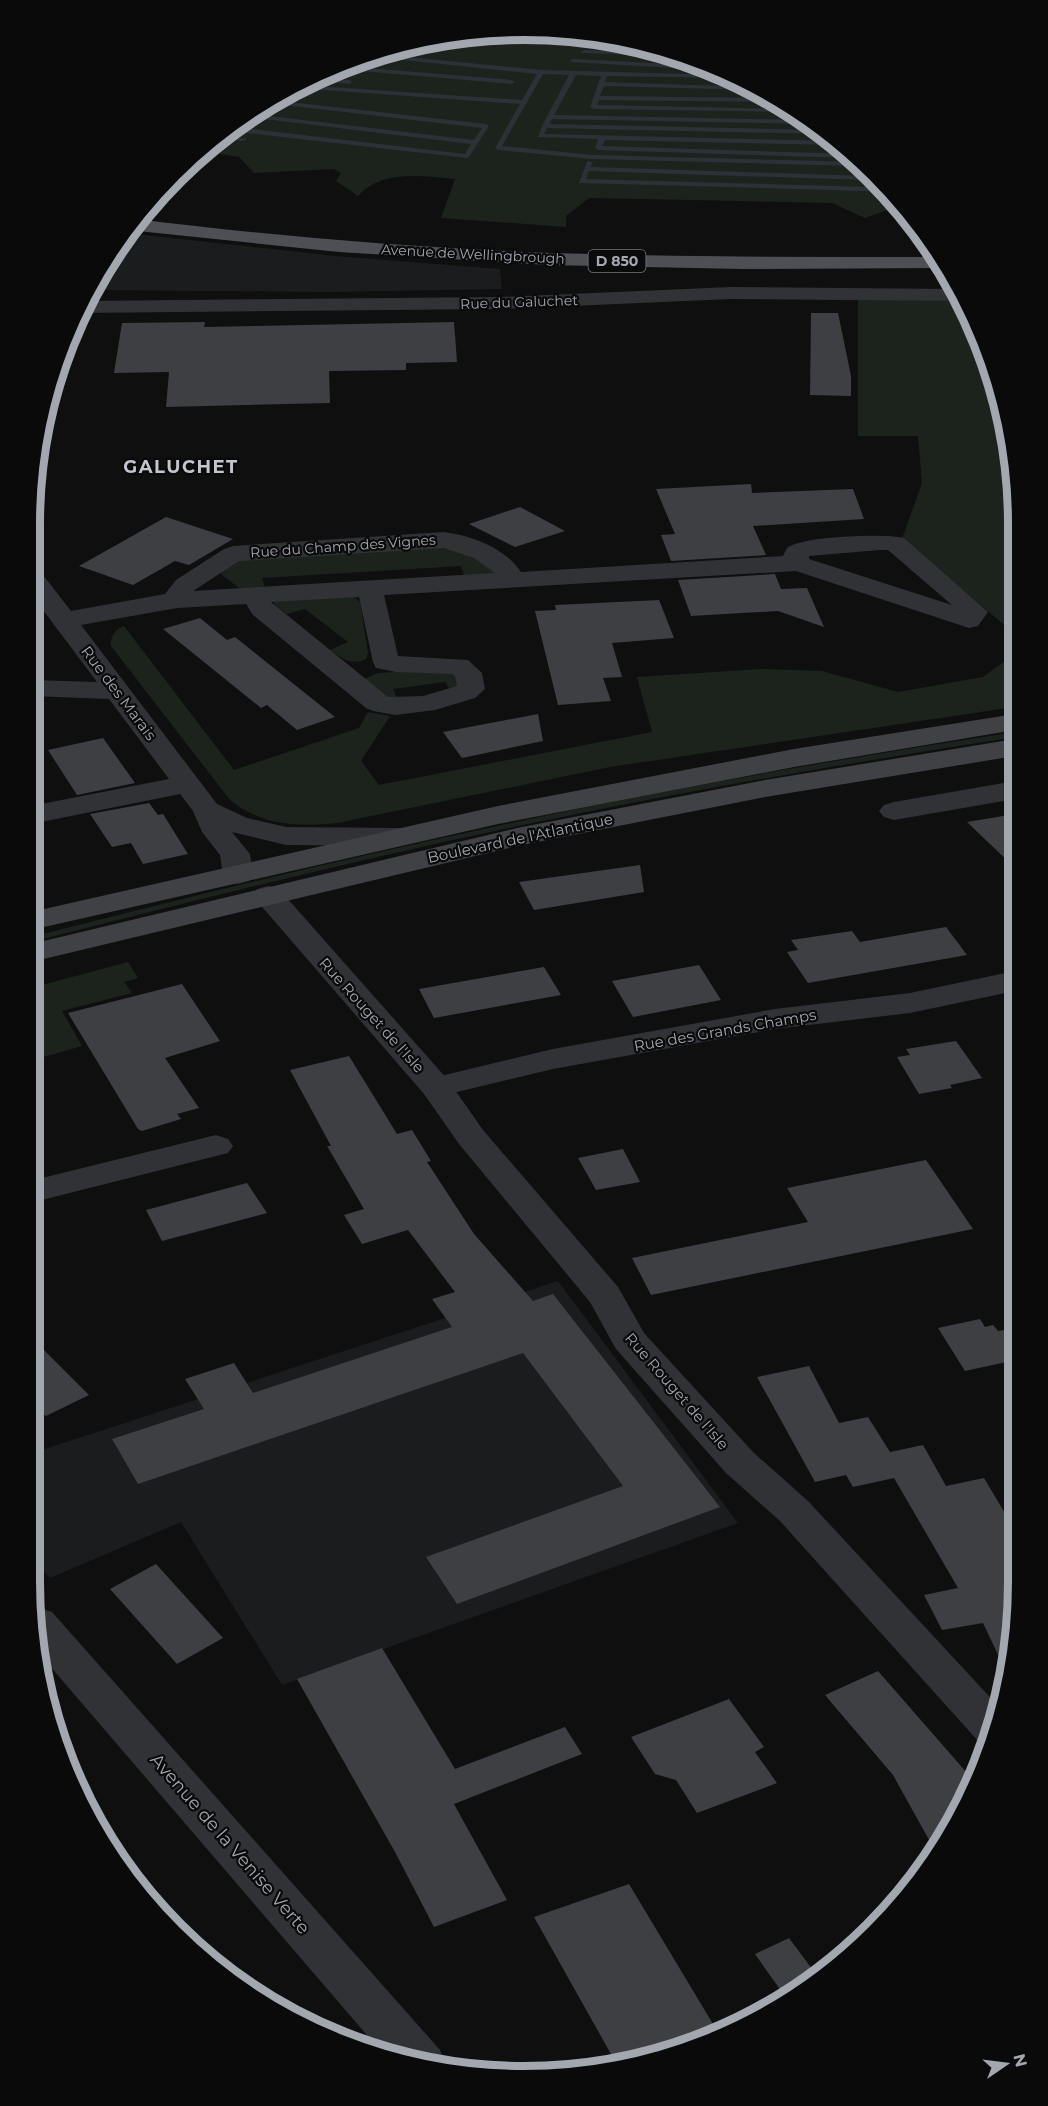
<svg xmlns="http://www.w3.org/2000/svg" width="1048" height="2106" viewBox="0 0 1048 2106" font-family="Montserrat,sans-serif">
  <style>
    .built { fill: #1b1c1d }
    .green { fill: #1c231d }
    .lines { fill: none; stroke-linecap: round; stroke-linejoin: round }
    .stream { fill: #2a3238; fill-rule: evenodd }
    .building { fill: #3e3f43 }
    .minor { fill: #313235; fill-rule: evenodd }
    .tertiary { fill: #313235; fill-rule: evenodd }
    .secondary { fill: #3f4145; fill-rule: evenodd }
    .primary { fill: #4d4f54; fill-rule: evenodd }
    .labels { text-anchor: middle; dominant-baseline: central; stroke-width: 4.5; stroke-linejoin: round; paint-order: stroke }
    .far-street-label { font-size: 14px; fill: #a2a7b0; stroke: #0a0a0b }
    .shield { fill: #0a0a0b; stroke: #74787e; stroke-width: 1.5 }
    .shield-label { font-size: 14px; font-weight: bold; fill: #a2a7b0 }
    .street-label { font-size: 15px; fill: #a2a7b0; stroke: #0a0a0b }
    .far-district-label { font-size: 18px; font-weight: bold; letter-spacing: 1.5px; fill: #c2c5cd; stroke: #0a0a0b }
    .near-street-label { font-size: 18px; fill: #a2a7b0; stroke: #0a0a0b }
    .rim { fill: none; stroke: #a2a7b0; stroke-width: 8 }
  </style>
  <rect width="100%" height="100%" fill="#0f0f10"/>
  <g class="built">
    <path d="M126 233 335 256 500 269 502 289 331 292 90 290Z"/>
    <path d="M558 1281 738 1523 282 1685 181 1522 50 1578 30 1556V1454Z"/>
  </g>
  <g class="green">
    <path d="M556 31 652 47 742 81 825 132 899 206 865 218 832 203 589 198 566 216V227L441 218 455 179C422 176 382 169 358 196L336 181 341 173 334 169 254 173 239 157 200 151 277 96 365 56 459 34Z"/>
    <path d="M858 299 961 301 981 335 1014 460V633L902 539 922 483 918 436H858Z"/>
    <path d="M439 545 460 548 495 571 494 574 465 578 461 566 262 578 265 588H239L216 570 230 560Z"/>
    <path d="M354 597 360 602 368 653 366 659C351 666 342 658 330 650L348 642 305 609 287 614 274 604V600Z"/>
    <path d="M124 626 234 770 359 728 368 712 390 716 361 761 379 785 652 732 637 677 761 669 822 671 898 692 983 677 1014 654V707L610 767 337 823C298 827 262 826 230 800L111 646C110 637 115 629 124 626Z"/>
    <path d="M449 669 464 682 451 691 445 682 393 689 398 701 390 702 364 679 378 673Z"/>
    <path d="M1015 732V737C863 761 712 786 562 817 384 853 207 897 31 942V937C184 898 338 860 493 827 665 789 840 759 1015 732Z"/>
    <path d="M128 962 138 978 124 982 132 993 62 1011 82 1046 30 1061 31 988Z"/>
  </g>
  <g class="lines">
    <g class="stream">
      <path d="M587 41 626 42 646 46 585 44 584 43Z"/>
      <path d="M584 50 668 53 677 56 582 53 581 52Z"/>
      <path d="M376 54 541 70 726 75 735 78 607 76 605 82 752 87 757 90 604 86 600 96 770 98 776 102 599 100 597 105 787 109 793 112 593 109 590 107 601 76 576 75 554 115 805 120 811 124 552 119 549 124 821 130 826 134 547 128 544 134 834 141 837 145 605 140 602 146 847 154 850 158 598 150 595 148 598 139 538 137 542 126 569 75 543 74 502 146 593 155 854 162 858 166 593 159 498 150 495 148 520 104 295 88 301 85 522 100 537 74 366 56Z"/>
      <path d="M573 59 692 65 695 67 692 69 571 62V60Z"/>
      <path d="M343 66 512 80 515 82 512 84 337 69Z"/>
      <path d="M318 77 349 80 352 82 349 84 312 80Z"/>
      <path d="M271 100 486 124 489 126 469 157 467 158 229 131 234 127 465 154 471 144 248 117 252 114 474 140 482 128 267 103Z"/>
      <path d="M223 135 247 139 244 141 219 138Z"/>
      <path d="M589 161 593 163 590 167 866 176 870 178 866 180 589 171 586 179 869 187 873 189 869 191 579 183 587 162Z"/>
    </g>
  </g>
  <g class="building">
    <path d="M811 313H838L851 376V396L810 395Z"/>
    <path d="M205 322 204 327 454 322 457 362 406 363V370L329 371 330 403 166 407 169 372 114 373 122 323Z"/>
    <path d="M751 484 752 493 853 489 864 519 753 526 766 555 671 561 661 535 675 534 656 489Z"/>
    <path d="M520 507 565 531 515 547 469 524Z"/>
    <path d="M166 517 233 539 189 565 175 561 133 585 79 566Z"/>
    <path d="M775 574 781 589 807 588 824 627 778 611 691 616 678 580Z"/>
    <path d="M659 600 674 638 612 643 622 677 603 678 611 701 558 705 535 611 556 610 555 605Z"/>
    <path d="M200 618 227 640 235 637 335 717 297 730 267 705 261 708 163 629Z"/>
    <path d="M538 714 543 741 462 758 443 732Z"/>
    <path d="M103 738 135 783 77 795 48 750Z"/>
    <path d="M149 803 158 815 163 814 188 854 143 864 131 843 112 847 90 814Z"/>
    <path d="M1015 814V868L967 822Z"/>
    <path d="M640 865 644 892 534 910 519 882Z"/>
    <path d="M946 927 967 955 808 983 787 952 798 950 791 940 852 931 860 942Z"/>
    <path d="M699 965 721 1000 633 1017 612 981Z"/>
    <path d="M544 967 561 995 434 1018 419 989Z"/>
    <path d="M182 984 220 1041 165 1058 199 1108 177 1114 181 1119 142 1131 138 1129 68 1013Z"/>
    <path d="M956 1041 982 1078 950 1085 952 1088 919 1094 897 1057 910 1055 906 1049Z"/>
    <path d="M349 1056 397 1134 412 1130 431 1161 427 1162 474 1234 533 1301 553 1294 720 1507 457 1604 426 1557 623 1486 523 1353 138 1484 112 1439 204 1409 185 1379 234 1363 253 1393 452 1327 432 1299 455 1292 408 1230 362 1244 344 1215 364 1209 327 1146H331L290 1070Z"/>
    <path d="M623 1149 640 1182 596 1190 578 1158Z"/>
    <path d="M926 1160 973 1229 651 1295 632 1258 808 1222 787 1188Z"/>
    <path d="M247 1183 267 1213 162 1241 146 1210Z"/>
    <path d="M980 1319 985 1327 993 1325 998 1331 1016 1328V1360L965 1371 938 1328Z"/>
    <path d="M30 1336 89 1395 46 1416 42 1413 30 1419Z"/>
    <path d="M809 1366 839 1423 868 1417 890 1452 923 1445 946 1486 984 1478 1009 1520 1017 1519V1614L1007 1674 983 1623 942 1630 924 1595 958 1588 894 1478 853 1487 846 1475 815 1482 757 1377Z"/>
    <path d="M156 1564 223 1638 177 1664 110 1589Z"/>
    <path d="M382 1648 455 1769 565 1727 582 1754 454 1804 507 1900 434 1927 395 1852 297 1679Z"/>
    <path d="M878 1671 974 1781 967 1800 933 1847 893 1775 825 1695Z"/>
    <path d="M729 1699 764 1747 755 1752 777 1783 697 1813 676 1780 655 1774 631 1737Z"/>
    <path d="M629 1884 713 2024 700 2029 704 2037 616 2063 534 1917Z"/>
    <path d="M789 1938 815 1973 784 1995 755 1954Z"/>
  </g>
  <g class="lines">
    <g class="minor">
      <path d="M731 287 954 289 960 301 731 299 500 309 78 313 84 301 500 297Z"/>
      <path d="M444 532C472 536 504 547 521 572L783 556 787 548C801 536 885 533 904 538L988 612 978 626 969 628 796 571 384 595 398 656 468 660 482 673 485 689 475 698 435 710 395 715 373 711 366 708 253 615 246 604 177 608 81 625 217 804 247 818 286 827 399 828 409 831 414 837 409 843 399 846 286 845 232 832 250 854 253 875 249 881 238 884 227 881 223 875 220 855 202 832 193 811 180 794 31 824V806L169 779 109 699 31 696V680L97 682 31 594V568L40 571 71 611 165 594 176 580 224 549 233 546ZM444 548 474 558 495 573 193 591 239 561ZM880 550H888L952 605 809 559V556ZM359 597 373 662 376 668 396 672 452 674 455 676 457 686 423 696 388 697 271 602Z"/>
      <path d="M1015 781V799L894 820 884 817 879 811 884 805 894 802Z"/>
      <path d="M1015 971V991L910 1013 775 1029 553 1069 436 1097 424 1094 419 1087 424 1080 553 1049 775 1009 910 993Z"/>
      <path d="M216 1135 228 1139 233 1146 228 1153 30 1203V1181Z"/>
    </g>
    <g class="tertiary">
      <path d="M268 886 279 889 448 1080 483 1130 618 1287 644 1333 754 1453 808 1501 1001 1709 988 1745 979 1742 780 1521 726 1473 616 1349 590 1302 459 1144 424 1094 257 901 253 895 257 889Z"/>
      <path d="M37 1607 52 1612 440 2050 446 2067 427 2066 378 2048 43 1658 34 1608Z"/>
    </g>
    <g class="secondary">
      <path d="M1015 714V730L794 767 498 824 31 930V912L498 806 794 749Z"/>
      <path d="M1015 739V756L765 797 517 846 31 962V944L517 828 765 780Z"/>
    </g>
    <path class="primary" d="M136 219C273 236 412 248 551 253 679 257 807 257 935 257L942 268 743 269 548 265 339 252 128 230Z"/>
  </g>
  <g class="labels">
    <g class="far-street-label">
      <text transform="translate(473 254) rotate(3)">Avenue de Wellingbrough</text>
      <text transform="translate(519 302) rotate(-2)">Rue du Galuchet</text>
      <text transform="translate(343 546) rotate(-4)">Rue du Champ des Vignes</text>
    </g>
    <rect class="shield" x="588.5" y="250" width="57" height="22" rx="4.5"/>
    <g class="shield-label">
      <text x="617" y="261">D 850</text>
    </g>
    <g class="street-label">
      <text transform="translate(119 693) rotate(53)">Rue des Marais</text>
      <text transform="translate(520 838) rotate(-12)">Boulevard de l'Atlantique</text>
      <text transform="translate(372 1015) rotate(48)">Rue Rouget de l'Isle</text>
      <text transform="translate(725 1030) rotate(-10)">Rue des Grands Champs</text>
      <text transform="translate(677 1391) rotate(49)">Rue Rouget de l'Isle</text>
    </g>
    <g class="far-district-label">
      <text x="181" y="467">GALUCHET</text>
    </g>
    <g class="near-street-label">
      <text transform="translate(230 1844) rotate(49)">Avenue de la Venise Verte</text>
    </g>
  </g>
  <path d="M0 0H1048V2106H0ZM524 40H524A484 484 0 0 1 1008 524V1582A484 484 0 0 1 524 2066H524A484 484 0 0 1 40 1582V524A484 484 0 0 1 524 40Z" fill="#0a0a0b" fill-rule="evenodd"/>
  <path class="rim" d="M524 40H524A484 484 0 0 1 1008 524V1582A484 484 0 0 1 524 2066H524A484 484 0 0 1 40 1582V524A484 484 0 0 1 524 40Z"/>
  <g transform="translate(1006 2064) rotate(76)" stroke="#0a0a0b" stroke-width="4.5" paint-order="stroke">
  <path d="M0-4.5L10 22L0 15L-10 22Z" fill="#a2a7b0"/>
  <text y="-9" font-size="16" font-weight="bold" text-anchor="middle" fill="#a2a7b0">N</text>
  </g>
</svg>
